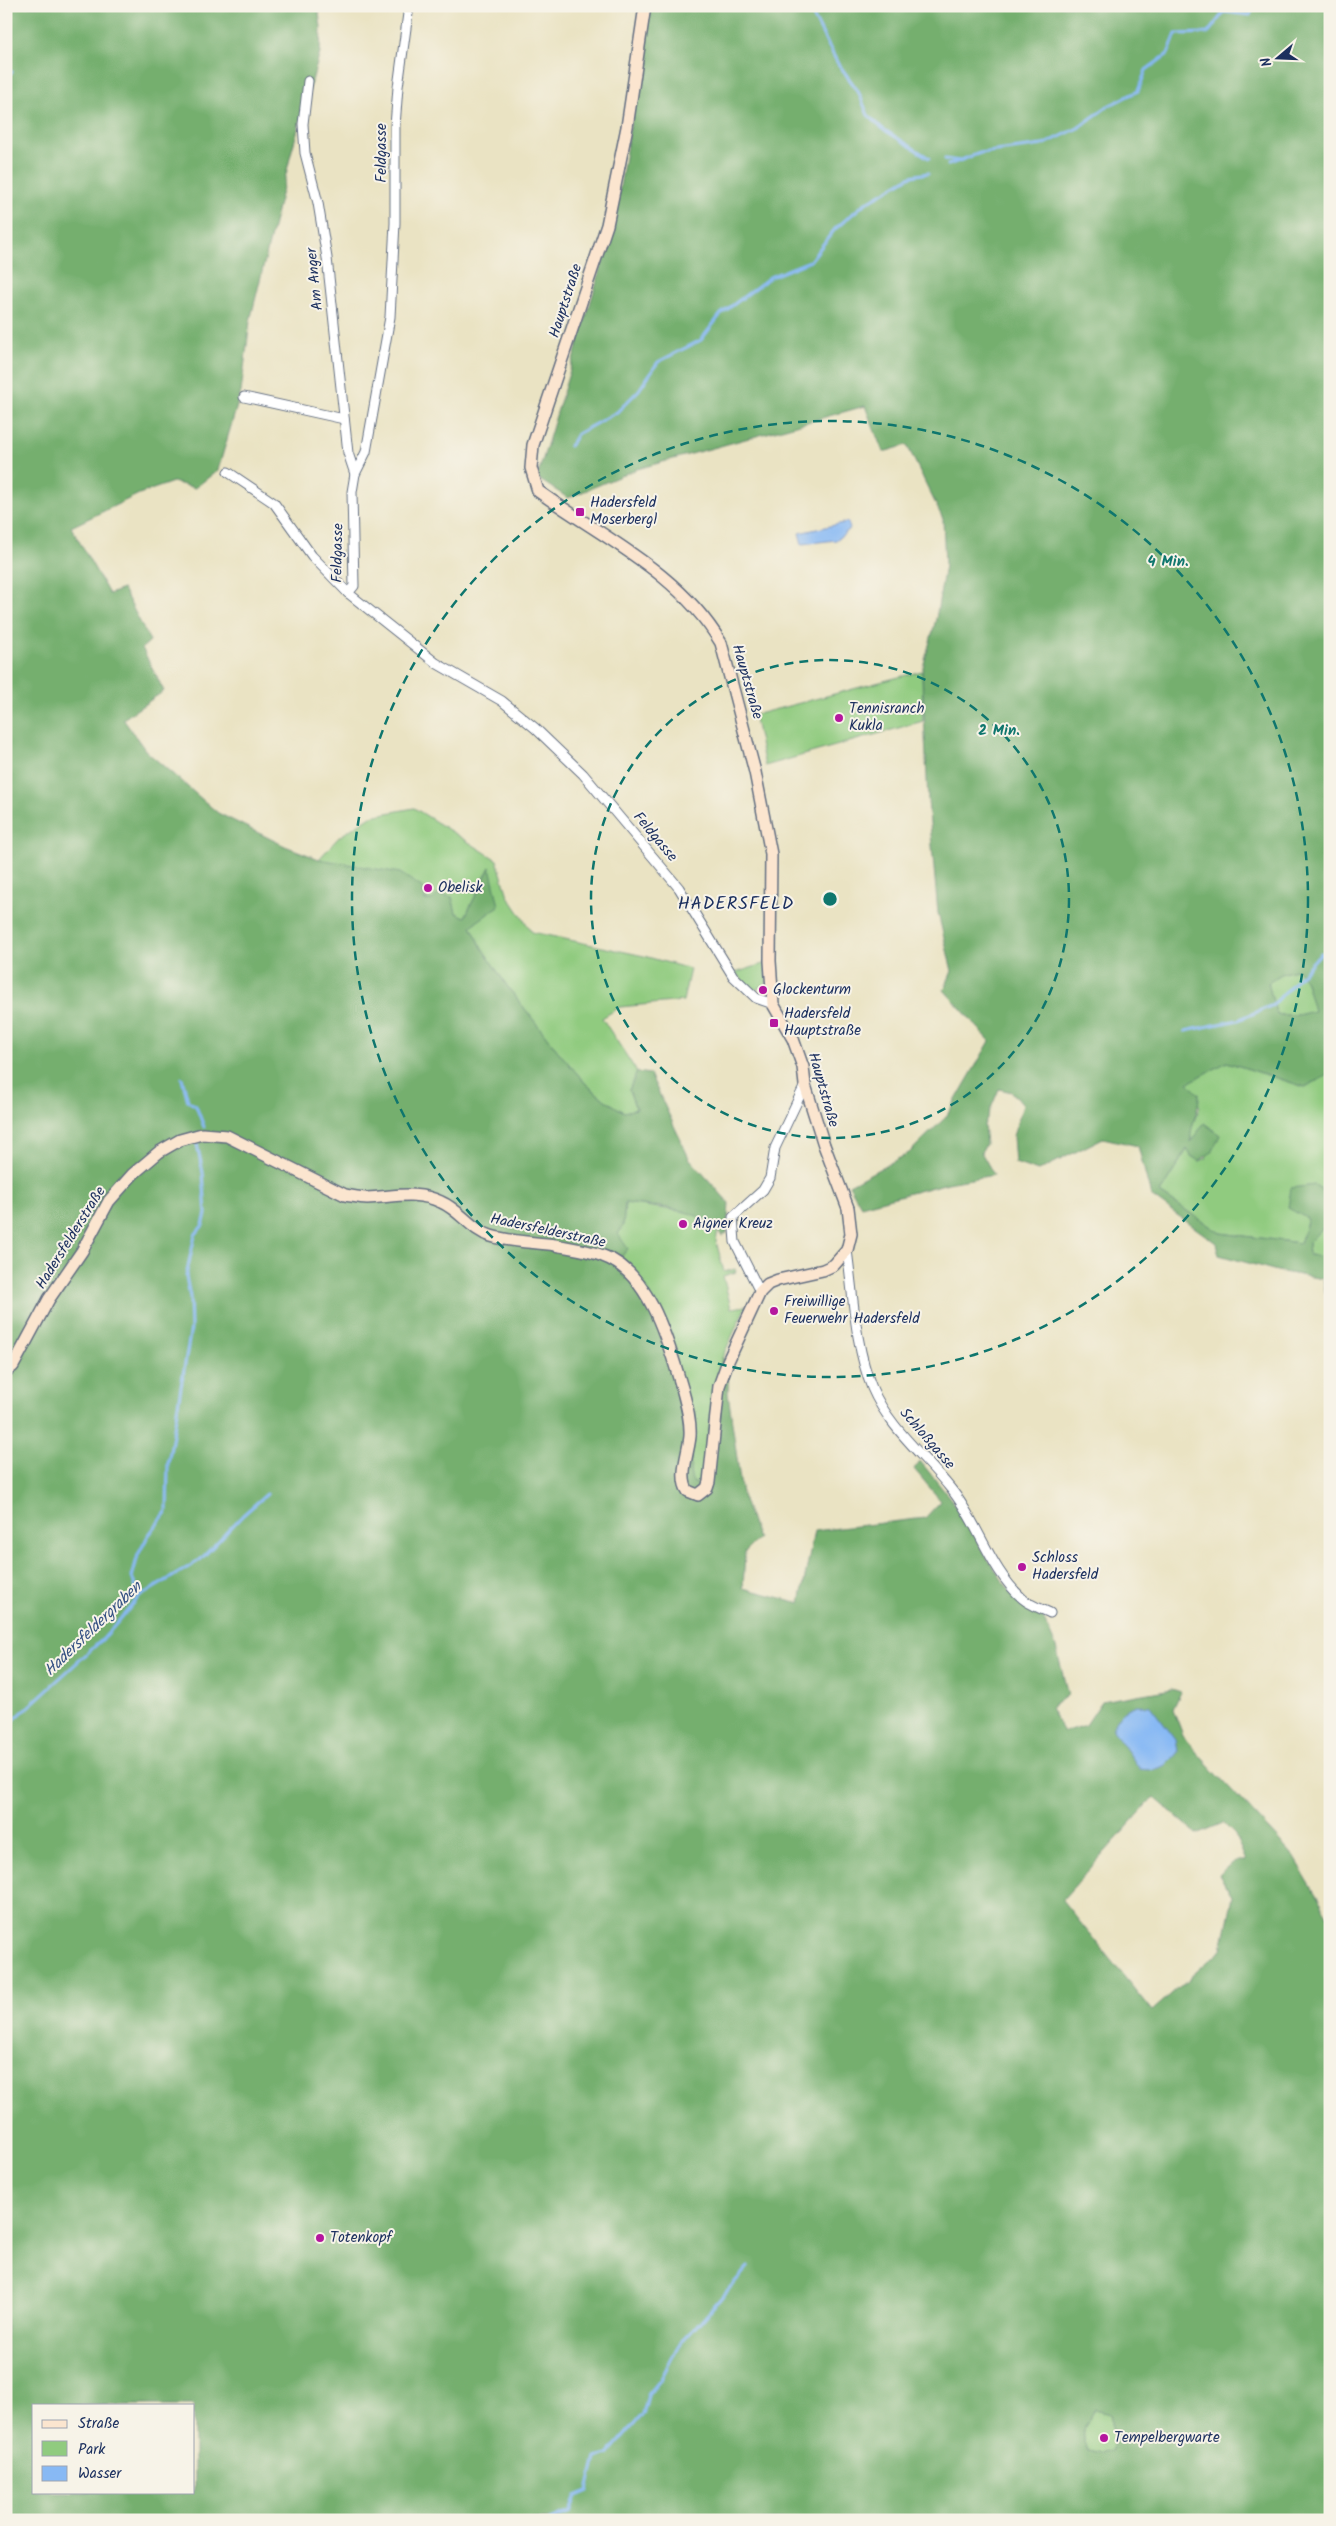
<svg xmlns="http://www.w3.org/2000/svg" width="1336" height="2526" viewBox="0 0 1336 2526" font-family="Kalam,sans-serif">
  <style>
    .green { fill: #90cb7f; stroke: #567d6e }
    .forest { fill: #74af6e; stroke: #486f66; fill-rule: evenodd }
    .water { fill: #88b9f4; stroke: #5274a9 }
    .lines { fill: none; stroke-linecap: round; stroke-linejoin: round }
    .stream { stroke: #88b9f4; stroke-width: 3 }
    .street-casing { stroke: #636e81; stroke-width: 11 }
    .secondary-casing { stroke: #636e81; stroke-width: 14 }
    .street { stroke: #fff; stroke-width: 9 }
    .secondary { stroke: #fbe5cf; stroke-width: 11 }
    .ring { fill: none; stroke: #0f766e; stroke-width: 2.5; stroke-dasharray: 9 6 }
    .poi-dot { fill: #b5179e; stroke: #f7f3e8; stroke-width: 2 }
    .labels { text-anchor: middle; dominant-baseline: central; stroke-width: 4; stroke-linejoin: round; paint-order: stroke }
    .street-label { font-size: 15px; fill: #1b2f5e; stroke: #f7f3e8 }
    .poi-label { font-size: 15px; fill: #1b2f5e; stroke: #f7f3e8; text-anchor: start }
    .water-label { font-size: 16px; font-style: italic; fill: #365284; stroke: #f7f3e8 }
    .quarter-label { font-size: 18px; letter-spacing: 1px; fill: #1b2f5e; stroke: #f7f3e8 }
    .centre { fill: #0f766e; stroke: #f7f3e8; stroke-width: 2.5 }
    .ring-label { font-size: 15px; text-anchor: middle; font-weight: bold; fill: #0f766e; stroke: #f7f3e8; stroke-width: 4; stroke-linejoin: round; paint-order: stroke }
  </style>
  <rect width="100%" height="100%" fill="#f7f3e8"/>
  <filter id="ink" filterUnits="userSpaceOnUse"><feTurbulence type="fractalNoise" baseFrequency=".02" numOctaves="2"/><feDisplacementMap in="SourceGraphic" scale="10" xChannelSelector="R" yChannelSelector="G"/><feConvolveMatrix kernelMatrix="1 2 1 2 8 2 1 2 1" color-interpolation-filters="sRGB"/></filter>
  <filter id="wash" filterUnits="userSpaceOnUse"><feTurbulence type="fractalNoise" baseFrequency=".0096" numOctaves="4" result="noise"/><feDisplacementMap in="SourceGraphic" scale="20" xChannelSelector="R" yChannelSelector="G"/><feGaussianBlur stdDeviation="1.12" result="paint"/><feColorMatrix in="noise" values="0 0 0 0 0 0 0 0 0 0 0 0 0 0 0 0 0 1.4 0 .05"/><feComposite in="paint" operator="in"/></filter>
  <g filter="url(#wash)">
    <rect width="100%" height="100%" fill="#eae3c3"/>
    <g class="green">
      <path d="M922 671 923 721 765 766 754 715Z"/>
      <path d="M414 808 497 860 508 896 532 932 644 956 690 969 683 1001 620 1007 602 1018 637 1072 629 1090 636 1109 624 1112 605 1100 586 1084 557 1050 507 986 482 948 471 926 490 867 465 917 456 913 452 897 438 894 432 900H425L319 859 339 837 371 816Z"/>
      <path d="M766 963 767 983 754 991 735 973Z"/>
      <path d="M1298 969 1306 982 1315 1011 1298 1015H1276L1268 983 1281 974Z"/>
      <path d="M1227 1062 1305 1087 1330 1074V1195L1315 1185 1308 1219 1300 1243 1220 1233 1160 1193 1188 1148 1191 1156 1200 1161 1207 1158C1184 1136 1188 1135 1200 1107L1187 1083Z"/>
      <path d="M625 1203 693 1213 718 1230 716 1241 724 1272 735 1269 736 1272 723 1276 731 1308 746 1306 722 1358 712 1406 703 1476 697 1484 691 1481C686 1466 696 1442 695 1425L629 1266 621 1257 618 1234 623 1226Z"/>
      <path d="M1330 1227V1258L1309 1255 1308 1243 1322 1229Z"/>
      <path d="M1095 2410 1109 2414 1115 2440 1111 2451 1100 2454 1089 2451C1079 2431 1084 2427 1095 2410Z"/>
    </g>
    <g class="forest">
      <path d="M6 6H318L321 28 320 53 292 150 250 321 241 392 218 470 195 488 173 482 139 494 71 527 109 594 123 589 150 641 142 648 164 691 123 719 146 751 218 813 285 846 319 859 400 873 423 888 425 900H432L438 894 452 897 456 913 465 917 490 867 499 906 471 926 482 948 507 986 557 1050 586 1084 605 1100 624 1112 636 1109 629 1090 637 1072 650 1074 689 1158 729 1203 727 1233 722 1236C700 1206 659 1208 625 1203L623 1226 618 1234 628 1249 621 1257 648 1290 695 1425C696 1439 684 1476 695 1484L699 1483 703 1476 712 1406 722 1358 729 1360 728 1393 742 1495 758 1539 745 1552 743 1588 800 1603 814 1531 925 1518 941 1501 914 1469 920 1461 963 1514 986 1556 1017 1602 1042 1615 1056 1647 1068 1695 1050 1708 1064 1732 1086 1725 1102 1701 1172 1689 1181 1692 1173 1709 1183 1735 1199 1755 1293 1856 1330 1918V2520H6ZM1154 1797 1197 1834 1223 1823 1235 1835 1246 1861H1235L1219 1875 1233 1896 1222 1949 1152 2011 1062 1900ZM34 2405H194V2492H34ZM1095 2410 1109 2414 1115 2440 1111 2451 1100 2454 1089 2451C1079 2431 1084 2427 1095 2410Z"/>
      <path d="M650 6H1330V1074L1305 1087 1227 1062 1188 1083 1199 1094C1200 1111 1189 1125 1191 1142L1204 1123 1220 1135 1212 1152 1199 1161 1191 1156 1187 1149 1160 1193 1220 1233 1300 1243 1308 1219 1288 1208 1291 1188 1315 1185 1330 1195V1227L1322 1229 1308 1243 1309 1255 1330 1258V1322L1323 1279 1277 1271 1219 1255 1216 1243 1151 1196 1138 1146 1103 1138 1038 1171 1015 1163 1013 1136 1023 1105 1012 1092 999 1089 984 1125 986 1144 981 1152 994 1175 948 1183 861 1206 849 1185 909 1153 946 1117 990 1041 944 990 952 971 938 913 928 801 922 671 936 619 945 565 943 519 907 445 883 452 865 406 637 469 568 498 537 478 613 229ZM1298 969 1306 982 1314 1011 1298 1015H1277L1268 983 1281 974Z"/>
    </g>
    <g class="water">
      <path d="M848 522 850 529 836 540 802 544 799 533Z"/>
      <path d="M1137 1705 1150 1706 1176 1740 1178 1752C1167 1766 1158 1772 1140 1769L1113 1730C1117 1715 1123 1710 1137 1705Z"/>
    </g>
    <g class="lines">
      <g class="stream">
        <path d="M808 6 837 62 858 91 868 115 883 129 929 158"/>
        <path d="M6 74 12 72"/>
        <path d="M945 159 959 161"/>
        <path d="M948 165 980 153 1043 145 1078 128 1108 106 1138 91 1146 70 1168 54 1176 34 1208 33 1224 12 1250 15 1254 6"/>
        <path d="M570 446 577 434 617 412 639 390 658 362 701 340 721 314 770 277 810 261 835 229 864 204 911 176 928 173"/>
        <path d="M1185 1031 1238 1020 1273 1005 1321 953 1330 956"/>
        <path d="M182 1078 188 1101 196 1106 204 1127"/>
        <path d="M139 1597 132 1577 138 1555 148 1536 167 1511 168 1464 191 1328 190 1297 186 1276 195 1235 203 1225 206 1214 203 1173 197 1144"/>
        <path d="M6 1727 104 1638 139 1597 200 1560 243 1515 267 1494"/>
        <path d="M551 2520 570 2512 576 2496 588 2491 596 2458 608 2455 643 2414 648 2395 661 2379 677 2348 748 2267"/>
      </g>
    </g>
  </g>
  <g filter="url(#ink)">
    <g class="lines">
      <defs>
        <g id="street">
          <path d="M308 81 303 124 305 153 318 203 327 258 348 453 355 474"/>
          <path d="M244 397 344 419"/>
          <path d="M228 472 274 503 312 556 348 593 436 663 502 701 535 728 583 774 679 888 733 976 756 998 773 1004"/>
          <path d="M348 593 354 586 352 492 355 474 366 452 390 317 395 223V126L398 87 409 6"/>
          <path d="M847 1250C853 1293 855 1347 872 1388 889 1428 924 1455 951 1489 979 1523 989 1569 1023 1599 1030 1605 1042 1609 1050 1613"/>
          <path d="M760 1292 735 1242 733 1217 763 1190 770 1178 775 1148 805 1085"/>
        </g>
        <path id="secondary" d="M6 1371 13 1366 49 1299 82 1251 109 1201 133 1174 159 1152 180 1140 202 1134 227 1136 345 1195C352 1196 360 1198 367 1198 393 1197 417 1190 441 1202 460 1210 471 1230 491 1236 511 1242 534 1242 555 1245 570 1248 588 1250 603 1256 650 1272 669 1345 682 1388 686 1403 691 1420 690 1436 689 1452 678 1477 688 1491L698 1495 707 1488 709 1482 719 1386 728 1361 760 1292 768 1284 778 1280 823 1270 834 1265 847 1250 851 1234 848 1208 824 1145 805 1085 803 1067 793 1039 773 1004 770 961 771 854 755 772 721 643C679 572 603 538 538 491L531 468 533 445 607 225 627 127 645 6"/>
      </defs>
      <use href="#street" class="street-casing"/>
      <use href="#secondary" class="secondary-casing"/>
      <use href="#street" class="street"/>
      <use href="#secondary" class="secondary"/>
    </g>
  </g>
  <g class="ring">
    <circle cx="830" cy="899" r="239"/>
    <circle cx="830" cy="899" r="478"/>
  </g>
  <g class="poi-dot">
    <rect x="575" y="507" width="10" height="10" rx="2.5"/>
    <circle cx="839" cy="718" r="5"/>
    <circle cx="428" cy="888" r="5"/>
    <circle cx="763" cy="990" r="5"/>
    <rect x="769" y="1018" width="10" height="10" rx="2.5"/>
    <circle cx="683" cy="1224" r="5"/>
    <circle cx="774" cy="1311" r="5"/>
    <circle cx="1022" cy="1567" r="5"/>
    <circle cx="320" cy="2238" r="5"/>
    <circle cx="1104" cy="2438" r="5"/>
  </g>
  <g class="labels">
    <g class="street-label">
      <text transform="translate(382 153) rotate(-90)">Feldgasse</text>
      <text transform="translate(315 279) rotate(-96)">Am Anger</text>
      <text transform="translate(566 301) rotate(-72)">Hauptstraße</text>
      <text transform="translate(338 553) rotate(-89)">Feldgasse</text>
      <text transform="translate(747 682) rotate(74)">Hauptstraße</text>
      <text transform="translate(655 837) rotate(50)">Feldgasse</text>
      <text transform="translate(823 1090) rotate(74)">Hauptstraße</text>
      <text transform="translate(548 1231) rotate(12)">Hadersfelderstraße</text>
      <text transform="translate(71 1238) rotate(-58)">Hadersfelderstraße</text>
      <text transform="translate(927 1439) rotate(49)">Schloßgasse</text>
    </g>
    <g class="poi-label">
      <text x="590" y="503">Hadersfeld<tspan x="590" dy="17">Moserbergl</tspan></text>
      <text x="849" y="709">Tennisranch<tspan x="849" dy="17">Kukla</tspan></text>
      <text x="438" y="888">Obelisk</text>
      <text x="773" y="990">Glockenturm</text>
      <text x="784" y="1014">Hadersfeld<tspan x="784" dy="17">Hauptstraße</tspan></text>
      <text x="693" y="1224">Aigner Kreuz</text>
      <text x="784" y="1302">Freiwillige<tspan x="784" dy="17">Feuerwehr Hadersfeld</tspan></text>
      <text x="1032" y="1558">Schloss<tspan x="1032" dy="17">Hadersfeld</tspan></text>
      <text x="330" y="2238">Totenkopf</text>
      <text x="1114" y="2438">Tempelbergwarte</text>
    </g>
    <g class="water-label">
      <text transform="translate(93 1629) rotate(-44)">Hadersfeldergraben</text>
    </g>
    <g class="quarter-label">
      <text x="736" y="904">HADERSFELD</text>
    </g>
  </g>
  <circle cx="830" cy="899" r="8" class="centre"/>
  <g class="ring-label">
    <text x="1168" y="566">4 Min.</text>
    <text x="999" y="735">2 Min.</text>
  </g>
  <rect width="1336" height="2526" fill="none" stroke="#f7f3e8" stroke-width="25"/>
  <rect x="32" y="2404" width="162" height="90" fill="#f7f3e8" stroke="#9fa5b1"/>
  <rect x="42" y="2420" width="25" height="8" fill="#fbe5cf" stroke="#9fa5b1"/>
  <text x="78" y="2428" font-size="15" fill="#1b2f5e">Straße</text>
  <rect x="42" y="2441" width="25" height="15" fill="#90cb7f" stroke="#9fa5b1"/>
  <text x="78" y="2454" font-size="15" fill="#1b2f5e">Park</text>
  <rect x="42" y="2466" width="25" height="15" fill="#88b9f4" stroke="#9fa5b1"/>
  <text x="78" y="2478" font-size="15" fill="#1b2f5e">Wasser</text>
  <g transform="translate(1278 58) rotate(251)" stroke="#f7f3e8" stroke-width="4" paint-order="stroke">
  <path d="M0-4L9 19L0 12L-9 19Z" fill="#1b2f5e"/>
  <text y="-8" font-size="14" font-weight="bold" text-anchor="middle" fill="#1b2f5e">N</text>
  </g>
</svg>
